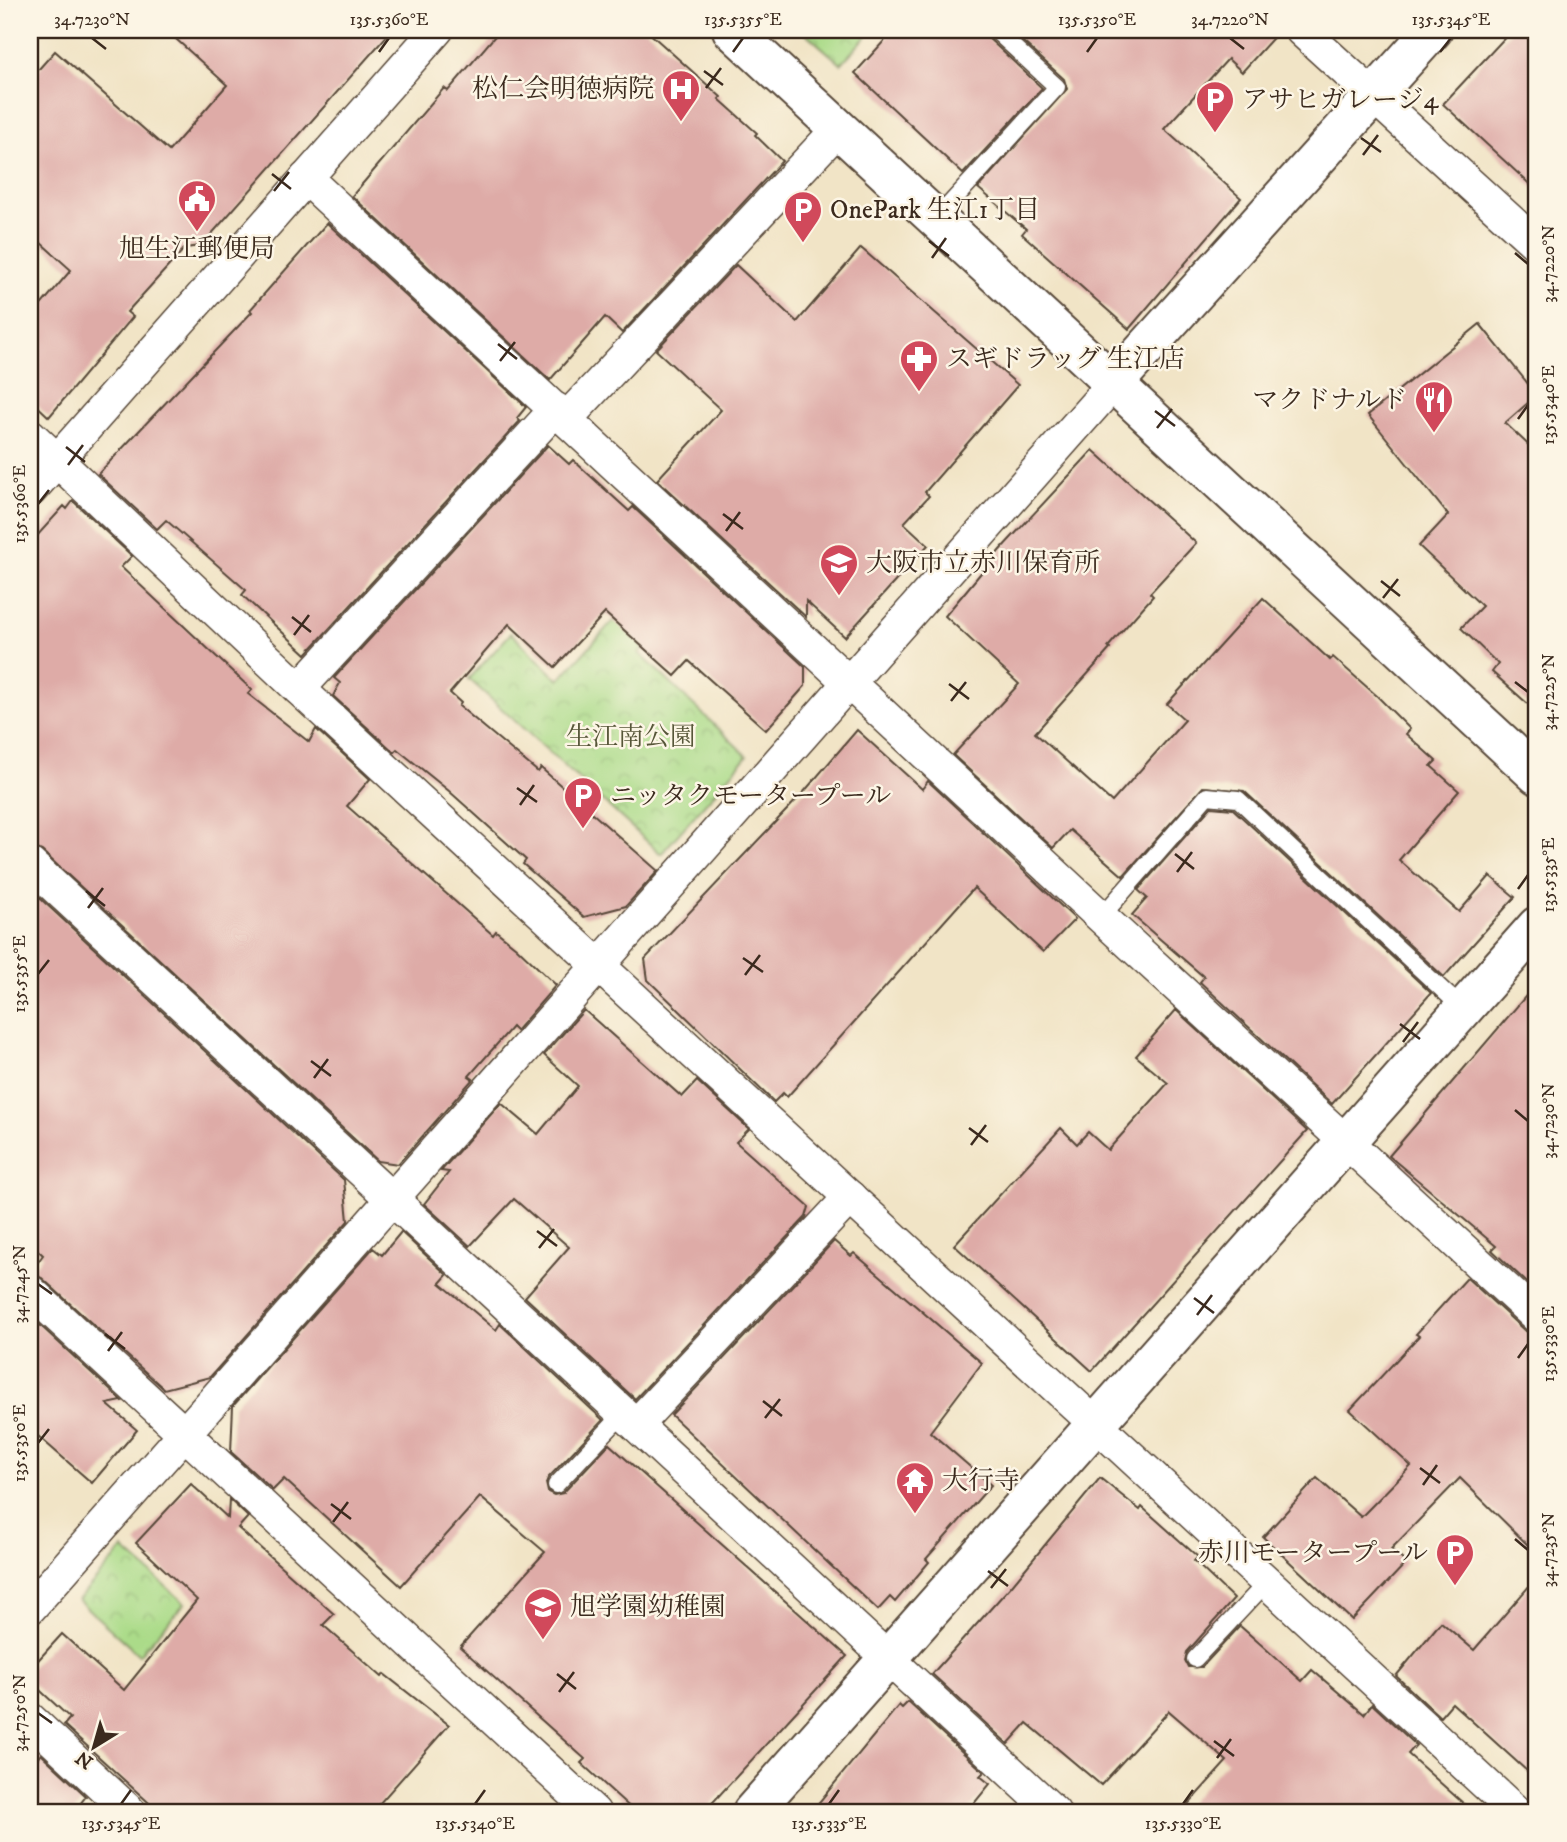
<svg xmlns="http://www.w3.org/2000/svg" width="1567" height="1842" viewBox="0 0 1567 1842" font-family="'IM FELL DW Pica','Noto Serif JP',serif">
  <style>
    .park { fill: url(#park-crowns); stroke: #738254; stroke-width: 2 }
    .building { fill: #deaba7 }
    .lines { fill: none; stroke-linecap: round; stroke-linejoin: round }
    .service-casing { stroke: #564637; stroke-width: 19 }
    .minor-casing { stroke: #564637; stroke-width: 35 }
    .tertiary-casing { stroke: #564637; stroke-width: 42 }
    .service { stroke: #fff; stroke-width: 16 }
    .minor { stroke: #fff; stroke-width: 32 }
    .tertiary { stroke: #fff; stroke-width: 38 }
    .ticks { fill: none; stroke: #3b2a1e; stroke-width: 2.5 }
    .labels { text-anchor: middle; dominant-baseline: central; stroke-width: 5; stroke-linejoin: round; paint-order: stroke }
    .poi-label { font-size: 26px; fill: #3b2a1e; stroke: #fcf5e5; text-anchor: start }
    .park-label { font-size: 26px; fill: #575639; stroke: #fcf5e5 }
    .neatline { fill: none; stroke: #3b2a1e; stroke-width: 2.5 }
    .ticks-label { font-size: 18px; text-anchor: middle; fill: #3b2a1e }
  </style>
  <defs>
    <pattern id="park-crowns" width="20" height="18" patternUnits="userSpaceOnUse" patternTransform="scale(1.75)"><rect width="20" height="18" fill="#abdb89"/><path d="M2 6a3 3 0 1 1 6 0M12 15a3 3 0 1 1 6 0" fill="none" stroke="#94bc76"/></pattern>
  </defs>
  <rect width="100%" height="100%" fill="#fcf5e5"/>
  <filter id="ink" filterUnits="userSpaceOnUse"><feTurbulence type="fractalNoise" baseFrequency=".0143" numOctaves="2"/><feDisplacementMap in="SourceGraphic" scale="14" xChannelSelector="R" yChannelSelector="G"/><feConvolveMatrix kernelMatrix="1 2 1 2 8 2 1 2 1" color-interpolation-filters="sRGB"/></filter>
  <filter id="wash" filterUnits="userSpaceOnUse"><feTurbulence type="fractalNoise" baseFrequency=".00686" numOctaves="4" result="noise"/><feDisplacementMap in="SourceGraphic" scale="28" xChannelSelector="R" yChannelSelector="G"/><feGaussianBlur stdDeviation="1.57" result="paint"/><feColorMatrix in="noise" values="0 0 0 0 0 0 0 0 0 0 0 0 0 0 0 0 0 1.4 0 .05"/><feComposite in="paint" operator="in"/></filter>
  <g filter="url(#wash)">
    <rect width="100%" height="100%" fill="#f1e4c6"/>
    <g class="park">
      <path d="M802 30H872L841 64Z"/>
      <path d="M677 551 707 579 639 653 747 756 661 854 469 679 511 633 559 680Z"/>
      <path d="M123 1549 185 1603 139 1655 78 1600Z"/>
    </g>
    <g id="blocks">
      <g class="building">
        <path d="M166 30H392L201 246 185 248 127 312 133 317 49 417 30 399V318L71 270 30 233V79L55 51 169 151 227 85Z"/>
        <path d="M500 30H646L721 97 719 99 757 133 755 135 782 161 622 333 605 317 550 380 352 196 444 88 448 91Z"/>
        <path d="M894 30H985L988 38 1042 88 963 174 855 73Z"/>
        <path d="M1010 30H1280L1242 72 1228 59 1164 129 1241 198 1129 329 1022 234 1026 229 978 188 1067 89 1064 79Z"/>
        <path d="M1512 30H1537V191L1443 104Z"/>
        <path d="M327 223 526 407 517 418 520 421 306 654 242 595 246 590 166 520 157 529 98 474 252 312 250 310Z"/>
        <path d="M861 248 1018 385 925 492 929 496 904 523 928 545 845 637 806 601V617L657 480 721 410 656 350 736 265 797 322Z"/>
        <path d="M1480 324 1537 395 1505 423 1537 453V712L1492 672 1498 664 1461 628 1482 606 1419 546 1448 515 1368 415Z"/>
        <path d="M548 445 569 464 573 460 629 511 633 507 805 667V686L766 730 689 661 675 676 605 613 555 667 509 624 450 693 461 703 459 706 538 772 541 768 658 871 626 906 584 917 523 864 526 860 449 791 397 749 394 752 333 696 340 683 334 678Z"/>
        <path d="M1093 450 1196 543 1150 593 1153 596 1108 647 1110 649 1035 733 1112 802 1185 720 1167 704 1263 598 1330 660 1333 657 1377 696 1410 729 1406 734 1436 761 1431 766 1459 791 1399 860 1459 912 1490 876 1515 897 1444 977 1244 791 1203 787 1123 876 1070 830 1053 848 953 755 1019 684 945 616 1000 550Z"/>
        <path d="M73 501 132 556 121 567 252 690 248 694 309 742 316 729 370 779 347 806 493 935 496 931 516 947 556 985 516 1031 512 1027 469 1076 473 1079 398 1164 378 1161 42 851 30 846V537H36L64 506 67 509Z"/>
        <path d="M857 730 922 789 928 781 1075 919 1043 952 974 888 787 1097 783 1093 774 1102 648 980 645 959 803 793Z"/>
        <path d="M1211 807 1233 809 1431 993 1332 1104 1200 982 1204 977 1132 915 1147 898 1138 890Z"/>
        <path d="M30 889 344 1180 348 1221 210 1377 164 1389 42 1278 30 1273 43 1255 30 1243Z"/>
        <path d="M1537 983V1292L1492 1250 1496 1246 1389 1156Z"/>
        <path d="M584 1010 682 1097 697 1081 749 1129 736 1142 809 1207 806 1217 635 1399 525 1297 569 1247 514 1199 470 1246 424 1204 449 1172 441 1171 501 1103 538 1134 578 1086 544 1055Z"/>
        <path d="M1176 1010 1307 1131 1092 1371 954 1245 1061 1128 1077 1144 1088 1132 1108 1150 1168 1083 1136 1056Z"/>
        <path d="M401 1232 447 1275 440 1283 496 1330 500 1324 603 1420 548 1478 546 1483 548 1492 554 1495 563 1493 609 1444 847 1656 704 1812H635L581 1763 585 1759 460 1647 545 1552 480 1497 401 1586 284 1479 273 1490 231 1452 233 1406 373 1248 382 1255Z"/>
        <path d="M834 1241 851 1256 854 1253 982 1363 930 1432 991 1485 926 1559 929 1562 895 1602 890 1597 878 1610 671 1415Z"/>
        <path d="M1467 1278 1525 1331 1537 1335V1554L1460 1478 1391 1549 1406 1563 1352 1620 1263 1537 1317 1478 1361 1517 1411 1466 1350 1410 1419 1336 1416 1334Z"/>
        <path d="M30 1316 122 1401 107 1404 137 1430 92 1483 30 1429Z"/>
        <path d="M1100 1478 1140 1510 1142 1507 1198 1557 1194 1561 1234 1599 1187 1652 1185 1661 1188 1667H1202L1240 1626 1302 1681 1312 1670 1364 1714 1372 1704 1416 1745 1408 1754 1473 1812H1181L1227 1761 1169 1711 1101 1785 1027 1723 1008 1744 932 1674 1012 1585Z"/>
        <path d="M191 1484 228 1518 229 1499 248 1517 238 1528 334 1614 323 1625 382 1677 384 1674 449 1725 372 1812H159L64 1725 70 1718 30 1681V1669L62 1634 124 1690 197 1600 136 1543Z"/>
        <path d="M1537 1577V1780L1452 1703 1440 1717 1396 1676 1441 1622 1474 1650Z"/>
        <path d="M908 1702 984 1772 980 1776 990 1784 967 1812H811L899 1705 902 1708Z"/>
        <path d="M41 1754 86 1796 74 1812H30V1767Z"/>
      </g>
    </g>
  </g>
  <g filter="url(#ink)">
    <use href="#blocks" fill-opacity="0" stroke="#564637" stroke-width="2"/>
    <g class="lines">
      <defs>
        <g id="service">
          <path d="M936 219 1057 87 995 30"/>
          <path d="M1101 917 1207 796 1238 799 1463 1009"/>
          <path d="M556 1485 624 1413"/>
          <path d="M1195 1659 1268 1581"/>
        </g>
        <g id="minor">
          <path d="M1301 30 1537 245"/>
          <path d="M306 178 1101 917 1537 1317"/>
          <path d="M566 419 839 128"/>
          <path d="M30 435 299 689 1516 1812"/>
          <path d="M30 491 437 30"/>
          <path d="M299 689 556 409"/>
          <path d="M30 864 1054 1812"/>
          <path d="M30 1291 594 1812"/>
          <path d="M637 1424 850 1197"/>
          <path d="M30 1608 1114 383"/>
          <path d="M30 1719 130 1812"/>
        </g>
        <g id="tertiary">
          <path d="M732 30 1537 775"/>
          <path d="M1114 383 1433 30"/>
          <path d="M752 1812 1537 926"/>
        </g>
      </defs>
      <use href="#service" class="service-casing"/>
      <use href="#minor" class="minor-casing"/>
      <use href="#tertiary" class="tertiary-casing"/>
      <use href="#service" class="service"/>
      <use href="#minor" class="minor"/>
      <use href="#tertiary" class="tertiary"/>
    </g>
  </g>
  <path class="ticks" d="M92 38 106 49M1230 38 1244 49M379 52 389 38M733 52 743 38M1087 52 1097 38M1440 52 1451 38M704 71 723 85M706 88 721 68M1361 138 1381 152M1363 155 1378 135M272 174 291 189M274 191 289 172M929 241 949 256M1515 253 1528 264M932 258 946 238M498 344 517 359M500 361 515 342M1155 411 1175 426M1518 419 1528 405M1157 428 1172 409M66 447 85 462M68 465 83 445M38 504 49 490M723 514 743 529M726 531 740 512M1381 581 1400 596M1383 598 1398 579M292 617 311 632M294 635 309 615M1515 682 1528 692M949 684 969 699M951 701 966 682M517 788 537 802M520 805 534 785M1175 854 1194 869M1177 872 1192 852M1518 889 1528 875M86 891 105 906M88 908 103 888M743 958 763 972M38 974 49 960M745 975 760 955M1400 1024 1420 1039M1403 1042 1418 1022M311 1061 331 1076M314 1078 328 1059M1515 1110 1528 1121M969 1128 988 1142M971 1145 986 1125M537 1231 557 1246M539 1248 554 1229M38 1284 52 1294M1194 1298 1214 1313M1197 1315 1212 1295M105 1334 125 1349M108 1351 122 1332M1518 1358 1528 1344M763 1401 782 1416M765 1418 780 1399M38 1443 49 1429M1420 1468 1440 1483M1423 1485 1437 1465M331 1504 351 1519M333 1522 348 1502M1515 1539 1528 1550M988 1571 1008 1586M991 1588 1006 1569M557 1674 576 1689M559 1692 574 1672M38 1713 52 1723M1214 1741 1234 1756M1217 1758 1231 1739M121 1804 131 1790M475 1804 485 1790M829 1804 839 1790M1183 1804 1193 1790"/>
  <defs>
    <symbol id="hospital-pin" viewBox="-11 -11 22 30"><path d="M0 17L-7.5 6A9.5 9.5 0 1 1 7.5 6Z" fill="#d1495b" stroke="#fcf5e5"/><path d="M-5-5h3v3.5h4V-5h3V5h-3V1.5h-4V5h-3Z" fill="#fff"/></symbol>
    <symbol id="parking-pin" viewBox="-11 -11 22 30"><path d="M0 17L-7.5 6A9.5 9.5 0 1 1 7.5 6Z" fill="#d1495b" stroke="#fcf5e5"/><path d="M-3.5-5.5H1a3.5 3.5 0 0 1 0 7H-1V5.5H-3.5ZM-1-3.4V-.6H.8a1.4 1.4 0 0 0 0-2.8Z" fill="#fff"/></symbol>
    <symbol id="civic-pin" viewBox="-11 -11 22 30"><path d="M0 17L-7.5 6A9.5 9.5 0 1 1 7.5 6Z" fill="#d1495b" stroke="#fcf5e5"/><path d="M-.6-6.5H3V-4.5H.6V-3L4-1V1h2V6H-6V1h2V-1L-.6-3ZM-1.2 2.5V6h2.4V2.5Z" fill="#fff"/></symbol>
    <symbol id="pharmacy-pin" viewBox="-11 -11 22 30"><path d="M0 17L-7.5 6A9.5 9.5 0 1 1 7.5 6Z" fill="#d1495b" stroke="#fcf5e5"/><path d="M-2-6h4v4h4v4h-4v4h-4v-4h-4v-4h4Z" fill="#fff"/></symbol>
    <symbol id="restaurant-pin" viewBox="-11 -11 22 30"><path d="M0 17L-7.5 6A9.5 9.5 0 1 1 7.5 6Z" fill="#d1495b" stroke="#fcf5e5"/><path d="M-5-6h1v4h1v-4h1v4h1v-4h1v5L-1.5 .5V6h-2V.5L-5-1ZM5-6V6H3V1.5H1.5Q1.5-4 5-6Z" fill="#fff"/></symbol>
    <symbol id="school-pin" viewBox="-11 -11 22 30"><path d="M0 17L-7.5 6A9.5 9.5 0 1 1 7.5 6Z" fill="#d1495b" stroke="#fcf5e5"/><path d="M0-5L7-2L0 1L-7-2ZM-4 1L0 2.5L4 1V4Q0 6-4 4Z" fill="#fff"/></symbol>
    <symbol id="temple-pin" viewBox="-11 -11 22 30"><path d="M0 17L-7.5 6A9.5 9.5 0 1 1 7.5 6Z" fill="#d1495b" stroke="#fcf5e5"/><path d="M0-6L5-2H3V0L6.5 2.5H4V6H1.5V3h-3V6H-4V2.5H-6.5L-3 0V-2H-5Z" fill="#fff"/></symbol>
  </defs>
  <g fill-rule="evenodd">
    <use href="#hospital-pin" x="659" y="67" width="44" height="60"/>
    <use href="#parking-pin" x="1193" y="78" width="44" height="60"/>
    <use href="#civic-pin" x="175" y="177" width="44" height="60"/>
    <use href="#parking-pin" x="781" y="188" width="44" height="60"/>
    <use href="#pharmacy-pin" x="897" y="337" width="44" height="60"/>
    <use href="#restaurant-pin" x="1412" y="378" width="44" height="60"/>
    <use href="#school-pin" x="817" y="541" width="44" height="60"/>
    <use href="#parking-pin" x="561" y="774" width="44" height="60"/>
    <use href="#temple-pin" x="893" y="1459" width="44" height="60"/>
    <use href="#parking-pin" x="1433" y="1531" width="44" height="60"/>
    <use href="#school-pin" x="521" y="1585" width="44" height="60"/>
  </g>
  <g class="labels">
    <g class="poi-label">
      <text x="654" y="89" text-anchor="end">松仁会明徳病院</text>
      <text x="1242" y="100">アサヒガレージ4</text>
      <text x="830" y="210">OnePark 生江1丁目</text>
      <text x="197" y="249" text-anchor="middle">旭生江郵便局</text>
      <text x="946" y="359">スギドラッグ 生江店</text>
      <text x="1407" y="400" text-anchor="end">マクドナルド</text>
      <text x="866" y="563">大阪市立赤川保育所</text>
      <text x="610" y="796">ニッタクモータープール</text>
      <text x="942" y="1481">大行寺</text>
      <text x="1428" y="1553" text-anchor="end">赤川モータープール</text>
      <text x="570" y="1607">旭学園幼稚園</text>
    </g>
    <g class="park-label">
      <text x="631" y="737">生江南公園</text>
    </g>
  </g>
  <rect width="1567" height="1842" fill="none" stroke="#fcf5e5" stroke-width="77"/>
  <g transform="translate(94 1747) rotate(217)" stroke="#fcf5e5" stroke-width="5" paint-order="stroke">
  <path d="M0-5L12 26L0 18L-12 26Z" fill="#3b2a1e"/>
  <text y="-10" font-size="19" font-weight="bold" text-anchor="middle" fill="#3b2a1e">N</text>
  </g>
  <rect x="38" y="38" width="1490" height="1766" class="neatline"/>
  <g class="ticks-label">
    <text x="92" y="25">34.7230°N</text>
    <text x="389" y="25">135.5360°E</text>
    <text x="743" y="25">135.5355°E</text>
    <text x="1097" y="25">135.5350°E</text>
    <text x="1230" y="25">34.7220°N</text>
    <text x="1451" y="25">135.5345°E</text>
    <text transform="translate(1548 264) rotate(-90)" y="6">34.7220°N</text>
    <text transform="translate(1548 405) rotate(-90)" y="6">135.5340°E</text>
    <text transform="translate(19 504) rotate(-90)" y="6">135.5360°E</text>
    <text transform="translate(1548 692) rotate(-90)" y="6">34.7225°N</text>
    <text transform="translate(1548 875) rotate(-90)" y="6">135.5335°E</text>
    <text transform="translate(19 974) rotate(-90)" y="6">135.5355°E</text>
    <text transform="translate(1548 1121) rotate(-90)" y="6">34.7230°N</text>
    <text transform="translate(19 1284) rotate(-90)" y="6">34.7245°N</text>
    <text transform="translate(1548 1344) rotate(-90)" y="6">135.5330°E</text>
    <text transform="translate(19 1443) rotate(-90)" y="6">135.5350°E</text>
    <text transform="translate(1548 1550) rotate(-90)" y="6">34.7235°N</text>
    <text transform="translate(19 1713) rotate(-90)" y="6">34.7250°N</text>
    <text x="121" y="1829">135.5345°E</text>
    <text x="475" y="1829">135.5340°E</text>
    <text x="829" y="1829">135.5335°E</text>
    <text x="1183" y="1829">135.5330°E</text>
  </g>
</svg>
